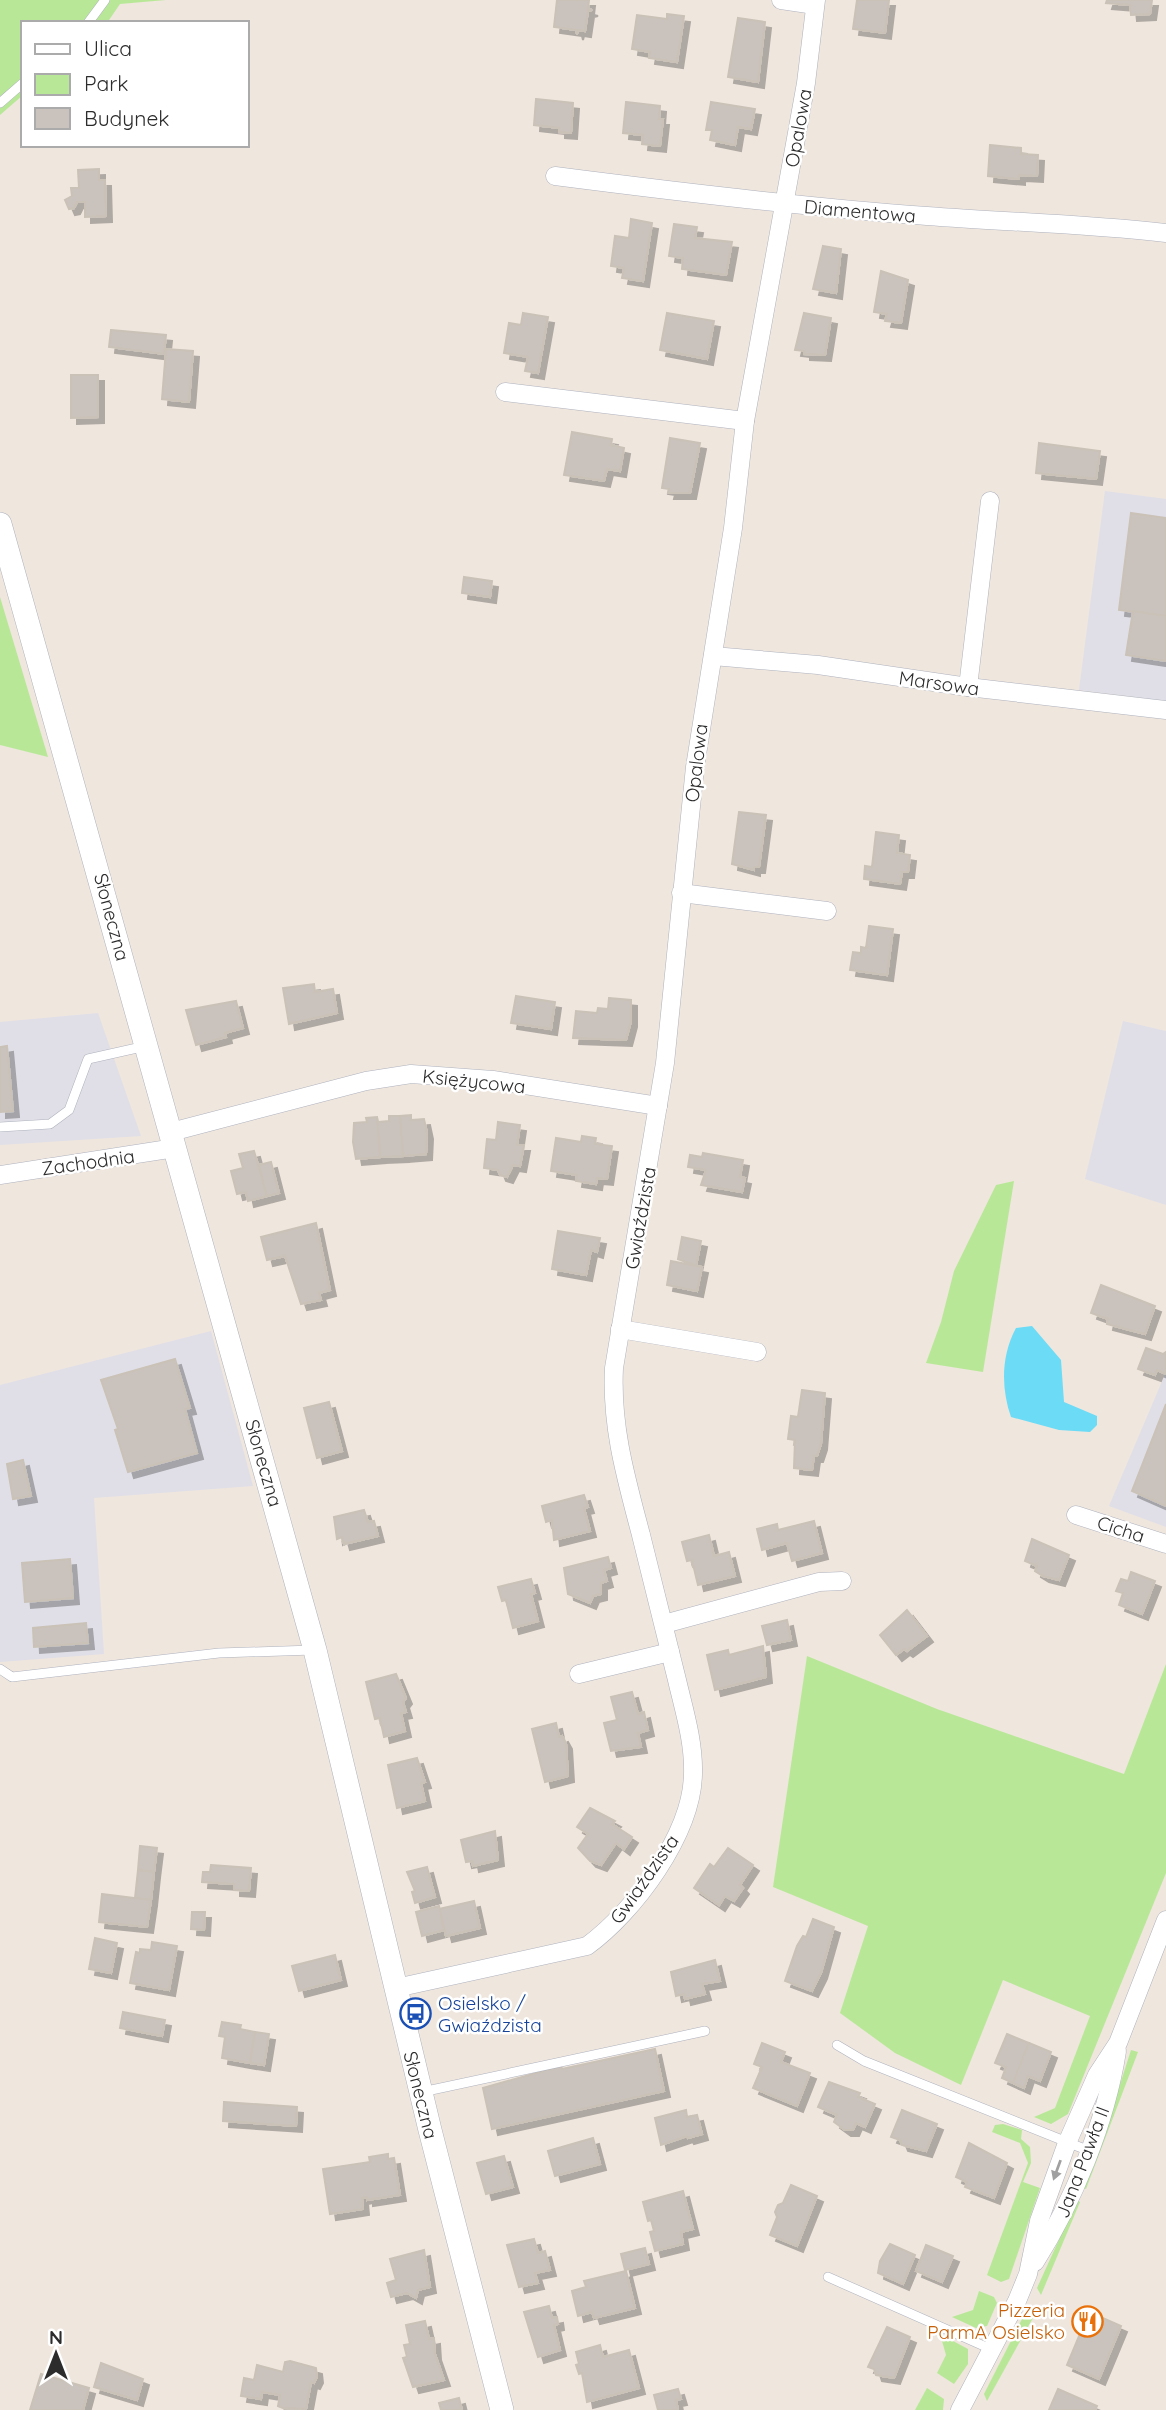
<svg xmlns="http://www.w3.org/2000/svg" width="1166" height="2410" viewBox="0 0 1166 2410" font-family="Quicksand,sans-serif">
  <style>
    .industrial { fill: #e0dfe7 }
    .green { fill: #b8e897 }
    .water { fill: #6bdbf6 }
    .building { fill: #cac3bd; stroke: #cac2b7; stroke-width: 2; filter: url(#shadow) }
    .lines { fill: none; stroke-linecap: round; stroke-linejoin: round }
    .lane-casing { stroke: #aeb2bd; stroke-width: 10 }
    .street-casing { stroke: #aeb2bd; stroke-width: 19 }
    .secondary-casing { stroke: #aeb2bd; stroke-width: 24 }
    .lane { stroke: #fff; stroke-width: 9 }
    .street { stroke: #fff; stroke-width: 18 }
    .secondary { stroke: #fff; stroke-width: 23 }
    .oneway { fill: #a0a0a0 }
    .labels { text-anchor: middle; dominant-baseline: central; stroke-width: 5; stroke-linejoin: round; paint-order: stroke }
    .street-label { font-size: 19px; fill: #2c2c2c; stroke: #fff }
    .transit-label { font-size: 19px; fill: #164399; stroke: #fff; text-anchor: start }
    .food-label { font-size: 19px; fill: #c56008; stroke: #fff; text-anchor: end }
  </style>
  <defs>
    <filter id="shadow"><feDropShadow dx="6" dy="6" stdDeviation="0" flood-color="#0004"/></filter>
  </defs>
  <rect width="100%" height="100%" fill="#efe6de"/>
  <g class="industrial">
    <path d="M1105 491 1166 499V701L1079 690Z"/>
    <path d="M98 1013 141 1136 0 1145V1022Z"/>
    <path d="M1123 1021 1166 1031V1205L1085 1179Z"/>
    <path d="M211 1331 253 1486 94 1498 104 1654 0 1662V1385Z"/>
    <path d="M1166 1372V1527L1109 1506Z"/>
  </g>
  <g class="green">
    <path d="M0 0H166L120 4 107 23H23V95L0 115Z"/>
    <path d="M0 597 48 757 0 745Z"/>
    <path d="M1014 1181 983 1372 926 1363 941 1322 954 1271 996 1185Z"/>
    <path d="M807 1656 937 1709 1124 1774 1166 1664V1873L1068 2114 1051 2124 1034 2117 1055 2108 1090 2016 1003 1980 961 2085 895 2053 840 2013 868 1926 773 1887Z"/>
    <path d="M1131 2050 1138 2052 1086 2189 1081 2187 1109 2119Z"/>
    <path d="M1003 2124 1022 2130 1021 2139 1030 2147 1031 2163 1023 2182 1040 2188 1009 2279 1001 2282 987 2275 1028 2163 1020 2143 992 2132 995 2125Z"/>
    <path d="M1077 2200 1080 2202 1041 2295 1037 2288Z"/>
    <path d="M979 2291 994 2297 997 2303 987 2326 976 2328 952 2317 973 2310Z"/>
    <path d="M1030 2315 1034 2316 987 2401 984 2394 1022 2319Z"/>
    <path d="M940 2334 968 2349V2364L954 2384 937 2373 946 2355Z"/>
    <path d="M927 2388 944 2399 943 2410H915Z"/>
  </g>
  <path class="water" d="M1032 1326 1061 1360 1064 1402 1097 1416V1425L1090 1432 1059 1430 1011 1417C1001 1388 1001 1356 1016 1328Z"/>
  <g class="building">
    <path d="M557 0H589L588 9 592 10 588 11 585 31 578 30 577 34 576 30 554 27Z"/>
    <path d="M857 0H889L885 33 853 29Z"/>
    <path d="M1107 0H1152L1150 14 1131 15 1130 5 1106 3Z"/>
    <path d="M667 14 684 16 677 62 649 58 650 52 632 49 637 15 667 19Z"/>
    <path d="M738 18 765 22 758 82 728 77Z"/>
    <path d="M536 99 573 103 571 133 559 132V128L534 125Z"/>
    <path d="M626 102 660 106 659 119H663L660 146 642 144 643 135 623 133Z"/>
    <path d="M711 102 755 109 751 129 738 127 735 145 710 140 712 130H706Z"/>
    <path d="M990 145 1021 148V154L1038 155 1037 176 1019 175V179L988 176Z"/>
    <path d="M99 169V180H105L106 216 85 217V202H77L74 208 69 209 65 200 72 196 71 188H79L78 170Z"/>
    <path d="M631 219 652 223 643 281 622 278 624 268 611 266 615 236 629 238Z"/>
    <path d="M674 224 697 227 695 238 732 242 726 275 682 269 683 258 669 256Z"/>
    <path d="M823 246 841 249 836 293 813 289Z"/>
    <path d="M881 271 908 280 901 323 885 321 887 314 874 312Z"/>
    <path d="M523 313 548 317 538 373 525 371 528 357 504 353 509 323 521 325Z"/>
    <path d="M667 313 714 321 707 359 660 350Z"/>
    <path d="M804 313 831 318 825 355 804 354V351L795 350Z"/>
    <path d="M111 330 166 335 164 354 109 347Z"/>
    <path d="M166 349 193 351 189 402 162 399Z"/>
    <path d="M71 375H98V417L71 418Z"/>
    <path d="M572 432 612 439 611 445 624 448 620 471 607 469 604 481 564 475Z"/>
    <path d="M670 438 700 443 690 493H668L669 489 662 488Z"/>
    <path d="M1039 443 1100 451 1096 479 1036 473Z"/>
    <path d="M1131 513 1166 518V616L1119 610Z"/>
    <path d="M464 577 492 581 490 597 462 593Z"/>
    <path d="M1133 611 1166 616V661L1126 655Z"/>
    <path d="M739 812 766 815 759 867H754V870L732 864Z"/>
    <path d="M876 832 899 835 897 853 910 855 908 872H902L900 884 864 879 865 866 872 867Z"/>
    <path d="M869 926 893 929 887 975 850 970 853 952 861 953V947L866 948Z"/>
    <path d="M314 984 315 992 333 989 337 1013 289 1024 283 988Z"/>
    <path d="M516 996 555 1002 551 1029 511 1023Z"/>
    <path d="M609 998 631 1000V1021L626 1040 573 1038 576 1011 597 1013 598 1008 608 1009Z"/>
    <path d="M236 1001 243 1028 225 1033 226 1037 196 1045 186 1010Z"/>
    <path d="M7 1046 13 1111 0 1112V1047Z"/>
    <path d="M411 1115V1120L424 1119 427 1133 426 1154 403 1156 400 1116Z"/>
    <path d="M389 1116H400L403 1156 380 1157 377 1117 378 1122 389 1121Z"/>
    <path d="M377 1117 380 1157 356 1159 353 1142 354 1123 367 1122 366 1118Z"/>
    <path d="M498 1122 520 1125 517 1145H524L520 1166 513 1165 507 1177 500 1175 498 1170 484 1168 487 1139 496 1140Z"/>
    <path d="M582 1136 596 1138 595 1144 612 1146 607 1179 597 1178 596 1184 576 1181 577 1175 551 1171 556 1138 581 1142Z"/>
    <path d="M254 1151 267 1196 248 1201 246 1192 237 1194 231 1171 243 1168 239 1154Z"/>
    <path d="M703 1153 743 1160 740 1177 745 1178 742 1192 701 1185 706 1170 688 1167 690 1155 702 1157Z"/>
    <path d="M271 1162 279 1193 267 1196 259 1165Z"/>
    <path d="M316 1223 330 1290 319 1293 321 1300 301 1304 285 1256 267 1260 261 1237Z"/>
    <path d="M558 1231 600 1238 597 1252 591 1250 586 1275 552 1269Z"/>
    <path d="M682 1237 701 1241 696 1266 678 1259Z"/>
    <path d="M671 1261 702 1267 697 1291 667 1285Z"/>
    <path d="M1101 1285 1155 1306 1145 1334 1107 1324 1108 1319 1091 1313Z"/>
    <path d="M1146 1348 1163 1354 1166 1352V1374L1157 1370 1155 1375 1138 1369Z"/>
    <path d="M175 1359 190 1408 185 1409 197 1453 128 1472 115 1430 118 1429 101 1380Z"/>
    <path d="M802 1390 825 1393 821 1444 817 1456H814L812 1470 794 1468 795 1440 788 1439 791 1416 798 1417Z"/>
    <path d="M329 1402 342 1451 317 1458 304 1408Z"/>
    <path d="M1166 1404V1506L1132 1491Z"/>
    <path d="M23 1460 31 1496 13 1499 7 1464Z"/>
    <path d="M584 1495 588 1507 584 1508 590 1531 554 1540 552 1520 546 1522 542 1506Z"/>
    <path d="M364 1510 368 1522 374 1521 378 1536 344 1544 342 1537 337 1539 334 1517Z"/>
    <path d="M814 1521 822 1553 792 1561 787 1543 762 1550 757 1529 777 1524 778 1530Z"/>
    <path d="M709 1535 714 1556 729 1552 735 1576 698 1585 692 1560 687 1561 682 1542Z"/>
    <path d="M1032 1539 1069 1555 1059 1580 1043 1576 1035 1571 1037 1566 1025 1561Z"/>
    <path d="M608 1557 611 1568 604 1570 607 1581 601 1583V1594L593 1596 590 1603 568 1594 564 1568Z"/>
    <path d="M70 1559 73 1598 25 1602 22 1563Z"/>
    <path d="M1131 1572 1155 1581 1142 1614 1119 1605 1123 1593 1116 1591 1121 1579 1128 1581Z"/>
    <path d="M531 1579 535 1593 531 1594 538 1621 513 1628 506 1600 502 1601 498 1587Z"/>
    <path d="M907 1610 927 1636 907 1651 904 1649 896 1655 880 1635Z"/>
    <path d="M787 1620 791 1640 767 1645 762 1626Z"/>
    <path d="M86 1623 88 1643 34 1647 33 1628Z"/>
    <path d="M763 1646 766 1677 715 1690 707 1655 728 1650 729 1655Z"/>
    <path d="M396 1674 406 1698 403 1702 406 1712 401 1713 405 1731 384 1737 380 1718 375 1719 366 1682Z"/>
    <path d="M632 1692 638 1714 644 1712 648 1730 638 1733 641 1747 611 1751 604 1723 617 1720 611 1697Z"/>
    <path d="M556 1723 559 1737 562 1736 566 1743 568 1776 545 1782 532 1729Z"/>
    <path d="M417 1758 425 1782 421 1783 425 1801 397 1808 388 1765Z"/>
    <path d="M590 1808 615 1821 612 1824 632 1837 624 1849 616 1843 601 1865 590 1861 578 1848 588 1834 577 1827Z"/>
    <path d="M495 1831 498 1860 473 1866 472 1861 466 1862 461 1840Z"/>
    <path d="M140 1846 157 1848 154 1872 138 1870Z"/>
    <path d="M728 1848 753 1865 740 1885 743 1888 734 1901 725 1896 719 1905 694 1888 710 1864 714 1867Z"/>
    <path d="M211 1865 251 1868 249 1891 234 1890V1884L202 1882 203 1872H210Z"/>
    <path d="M427 1867 435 1897 415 1903 412 1892 415 1891 407 1872Z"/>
    <path d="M138 1870 154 1872 151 1900 135 1898Z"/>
    <path d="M102 1894 151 1900 147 1927 99 1922Z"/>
    <path d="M474 1901 480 1928 446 1936 439 1909Z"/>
    <path d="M439 1906 444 1930 422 1936 416 1912Z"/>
    <path d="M192 1912H205L204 1930 191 1929Z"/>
    <path d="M813 1919 834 1927 821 1973 812 1991 785 1981 797 1946 803 1936 806 1937Z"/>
    <path d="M95 1938 117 1943 111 1973 89 1969Z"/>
    <path d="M152 1942 177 1946 169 1990 130 1983 136 1952 140 1953V1949L151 1950Z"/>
    <path d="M335 1955 341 1980 299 1991 292 1966Z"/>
    <path d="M715 1960 720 1981 702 1984 705 1994 685 1999 684 1994 676 1996 671 1972Z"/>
    <path d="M123 2012 165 2020 162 2036 120 2028Z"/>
    <path d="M222 2022 241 2025 240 2029 255 2032 250 2063 222 2058 225 2037 219 2036Z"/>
    <path d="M255 2032 269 2034 264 2065 250 2063Z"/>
    <path d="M1007 2034 1029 2043 1013 2083 1002 2078 1006 2067 995 2063Z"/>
    <path d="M762 2043 785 2052 781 2062 810 2073 797 2106 753 2088 762 2067 754 2064Z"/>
    <path d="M1029 2043 1051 2052 1040 2081 1028 2076 1024 2088 1013 2083Z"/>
    <path d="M655 2049 664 2091 492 2129 483 2088 561 2066 562 2069Z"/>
    <path d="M829 2082 860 2093 858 2097 875 2104 865 2127 856 2123 853 2130H845L834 2122 837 2115 818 2107Z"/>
    <path d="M224 2102 297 2107 296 2126 223 2121Z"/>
    <path d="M686 2110 687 2117 697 2115 702 2134 688 2138 687 2136 661 2145 655 2118Z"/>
    <path d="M902 2110 937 2124 926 2151 902 2145 900 2140 891 2137Z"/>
    <path d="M593 2138 600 2164 555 2176 548 2151Z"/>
    <path d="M969 2143 1007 2163 994 2198 965 2187 967 2182 956 2177Z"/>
    <path d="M388 2154V2159L394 2158 400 2195 367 2200V2197L362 2198 363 2209 330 2214 323 2169 370 2162 369 2157Z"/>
    <path d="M504 2156 513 2187 486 2194 477 2163Z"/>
    <path d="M791 2185 817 2196 797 2246 770 2235 777 2217 775 2212 778 2205 783 2203Z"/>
    <path d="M683 2191 693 2229 681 2232 683 2244 655 2251 650 2232 654 2231 651 2220 648 2221 643 2202Z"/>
    <path d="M534 2239 538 2253 545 2251 550 2270 535 2273 538 2283 519 2287 507 2245Z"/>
    <path d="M890 2244 915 2255 903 2284 878 2273 880 2261Z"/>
    <path d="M926 2245 953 2256 942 2282 916 2271Z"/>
    <path d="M645 2248 649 2264 625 2270 621 2254Z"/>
    <path d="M424 2250 430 2287 418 2290 416 2298 407 2293 391 2297 387 2283 396 2280 390 2259Z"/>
    <path d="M626 2271 635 2308 594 2318 592 2312 578 2316 572 2291 586 2287 584 2281Z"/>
    <path d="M549 2306 552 2318 557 2317 558 2324 554 2325 560 2350 538 2357 524 2312Z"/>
    <path d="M1089 2312 1121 2326 1099 2379 1067 2365Z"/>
    <path d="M425 2321 429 2339 434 2338 435 2354 444 2380 413 2387 403 2358 407 2357 404 2345 410 2344 406 2325Z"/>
    <path d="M887 2327 910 2337 894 2378 876 2375 874 2369 868 2367Z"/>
    <path d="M600 2345 603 2357 629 2350 639 2388 587 2402 582 2373 579 2374 576 2365 579 2364 576 2352Z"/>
    <path d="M290 2361 316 2368 317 2377 314 2383 311 2382 306 2409 283 2408 278 2406 280 2395 262 2392 261 2399 241 2396 244 2378 254 2380 257 2365 283 2372 285 2362Z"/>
    <path d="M101 2363 143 2379 137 2400 94 2387Z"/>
    <path d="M41 2374 89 2388 83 2410H30Z"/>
    <path d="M678 2389 681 2399 676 2400 678 2410H658L654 2395Z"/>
    <path d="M1058 2389 1097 2406 1095 2410H1049Z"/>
    <path d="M459 2398 462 2410H441L439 2403Z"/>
  </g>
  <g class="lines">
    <defs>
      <g id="lane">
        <path d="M88 23 105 0"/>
        <path d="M0 103 23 83"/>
        <path d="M0 1127 50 1124 69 1110 88 1059 146 1046"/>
        <path d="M0 1669 12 1677 219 1653 313 1650"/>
        <path d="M837 2045 864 2061 1087 2150"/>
        <path d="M422 2092 705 2031"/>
        <path d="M828 2277 993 2350"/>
      </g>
      <g id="street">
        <path d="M781 0 815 5"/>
        <path d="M555 176C679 192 802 207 927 216 1007 222 1086 224 1166 233"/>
        <path d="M505 392 745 421"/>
        <path d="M713 656 818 665 968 687 1166 710"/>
        <path d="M968 687 990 501"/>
        <path d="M681 893 827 911"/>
        <path d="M171 1132 366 1081 411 1074 493 1080 658 1106"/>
        <path d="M0 1175 175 1148"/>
        <path d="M620 1329 757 1352"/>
        <path d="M1076 1515 1166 1544"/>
        <path d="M664 1624 819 1582 842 1581"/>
        <path d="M579 1674 670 1652"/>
        <path d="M396 1988 587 1946C634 1912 692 1834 693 1774 694 1742 684 1710 677 1680 665 1631 653 1583 641 1535 626 1478 611 1427 614 1368L665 1063 695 767 733 528 745 421 806 83 816 0"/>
        <path d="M1035 2262C1073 2202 1106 2122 1117 2051"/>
        <path d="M960 2410 1017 2301 1028 2274 1039 2221 1067 2143 1097 2075 1118 2043 1166 1920"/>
      </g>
      <path id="secondary" d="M0 524 315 1650 430 2130 502 2410"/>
    </defs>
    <use href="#lane" class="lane-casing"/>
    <use href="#street" class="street-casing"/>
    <use href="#secondary" class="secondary-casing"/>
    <use href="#lane" class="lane"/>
    <use href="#street" class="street"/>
    <use href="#secondary" class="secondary"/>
  </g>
  <defs><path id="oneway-solid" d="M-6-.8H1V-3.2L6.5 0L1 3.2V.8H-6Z" transform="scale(1.75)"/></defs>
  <use class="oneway" href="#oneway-solid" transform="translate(1057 2170) rotate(110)"/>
  <defs>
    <symbol id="bus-ring" viewBox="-11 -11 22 22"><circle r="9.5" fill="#fff" stroke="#1a4fb4" stroke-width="1.5"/><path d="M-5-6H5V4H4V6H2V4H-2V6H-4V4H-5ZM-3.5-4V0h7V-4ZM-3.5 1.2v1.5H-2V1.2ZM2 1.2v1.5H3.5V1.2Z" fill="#1a4fb4"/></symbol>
    <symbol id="restaurant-ring" viewBox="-11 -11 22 22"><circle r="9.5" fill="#fff" stroke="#e8710a" stroke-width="1.5"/><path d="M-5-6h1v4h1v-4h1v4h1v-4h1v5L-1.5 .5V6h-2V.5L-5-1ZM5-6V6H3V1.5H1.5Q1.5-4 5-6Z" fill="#e8710a"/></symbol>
  </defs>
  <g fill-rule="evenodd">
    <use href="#bus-ring" x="398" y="1996" width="35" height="35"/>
    <use href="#restaurant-ring" x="1070" y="2304" width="35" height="35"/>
  </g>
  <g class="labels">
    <g class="street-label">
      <text transform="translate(798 128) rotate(-80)">Opalowa</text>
      <text transform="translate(860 211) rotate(5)">Diamentowa</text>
      <text transform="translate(939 683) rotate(8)">Marsowa</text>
      <text transform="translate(696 763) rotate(-83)">Opalowa</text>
      <text transform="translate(112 917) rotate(75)">Słoneczna</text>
      <text transform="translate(474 1081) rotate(6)">Księżycowa</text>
      <text transform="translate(88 1162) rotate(-8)">Zachodnia</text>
      <text transform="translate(640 1218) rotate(-80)">Gwiaździsta</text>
      <text transform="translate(264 1463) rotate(74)">Słoneczna</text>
      <text transform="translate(1121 1529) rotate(18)">Cicha</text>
      <text transform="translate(644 1879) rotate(-55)">Gwiaździsta</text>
      <text transform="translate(421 2095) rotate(76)">Słoneczna</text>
      <text transform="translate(1082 2162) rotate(-69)">Jana Pawła II</text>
    </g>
    <g class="transit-label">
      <text x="438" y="2003">Osielsko /<tspan x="438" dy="22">Gwiaździsta</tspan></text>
    </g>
    <g class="food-label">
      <text x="1065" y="2310">Pizzeria<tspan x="1065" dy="22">ParmA Osielsko</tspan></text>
    </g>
  </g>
  <rect x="21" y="21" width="228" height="126" fill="#ffffff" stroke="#ababab" stroke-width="2"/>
  <rect x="35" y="44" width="35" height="10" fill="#ffffff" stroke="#ababab" stroke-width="2"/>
  <text x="84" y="56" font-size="21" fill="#2c2c2c">Ulica</text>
  <rect x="35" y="74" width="35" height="21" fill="#b8e897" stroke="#ababab" stroke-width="2"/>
  <text x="84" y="91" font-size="21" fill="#2c2c2c">Park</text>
  <rect x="35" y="108" width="35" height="21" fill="#cac3bd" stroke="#ababab" stroke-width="2"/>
  <text x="84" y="126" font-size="21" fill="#2c2c2c">Budynek</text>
  <g transform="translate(56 2354)" stroke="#ffffff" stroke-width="5" paint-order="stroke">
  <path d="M0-5L12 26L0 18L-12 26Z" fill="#2c2c2c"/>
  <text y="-10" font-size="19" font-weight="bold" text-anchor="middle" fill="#2c2c2c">N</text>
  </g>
</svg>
